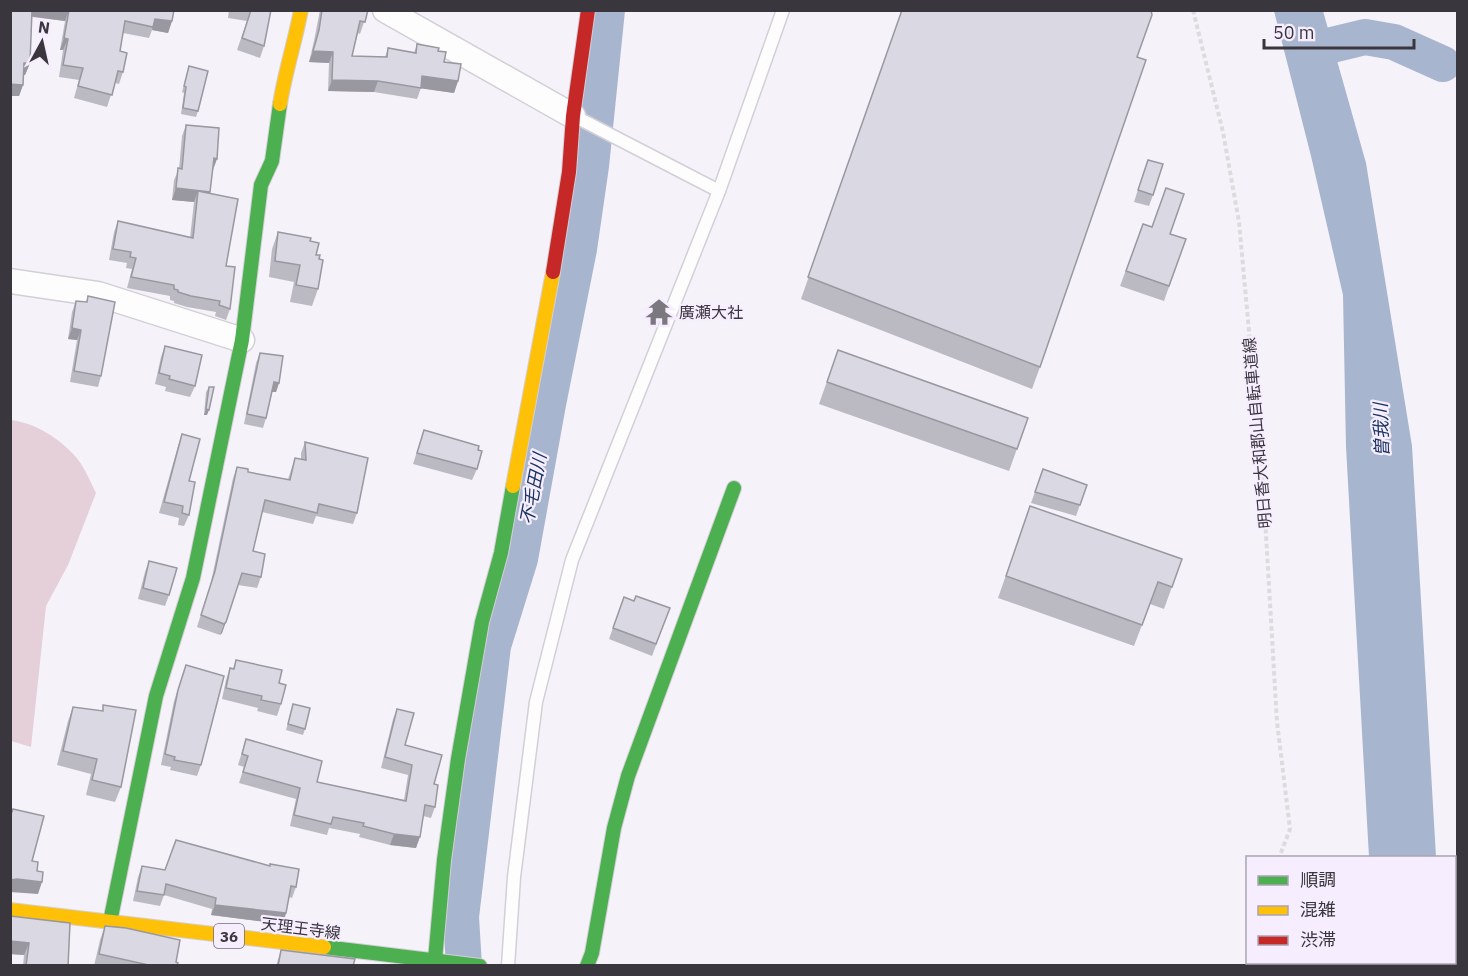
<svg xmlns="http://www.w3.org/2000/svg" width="1468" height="976" viewBox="0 0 1468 976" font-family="'IBM Plex Sans','Noto Sans JP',sans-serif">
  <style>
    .green { fill: #e5cfd8 }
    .water { fill: #a8b5cf }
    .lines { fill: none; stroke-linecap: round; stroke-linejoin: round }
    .river { stroke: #a8b5cf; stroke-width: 36 }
    .lane-casing { stroke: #d3cfd6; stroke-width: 15 }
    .street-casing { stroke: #d3cfd6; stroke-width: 27 }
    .fast-casing { stroke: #d3cfd6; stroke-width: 16 }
    .slow-casing { stroke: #d3cfd6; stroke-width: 16 }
    .jam-casing { stroke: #d3cfd6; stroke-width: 16 }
    .path { stroke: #dcdbdd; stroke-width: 4; stroke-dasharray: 4.5 3; stroke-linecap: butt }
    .lane { stroke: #fefdfe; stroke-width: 12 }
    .street { stroke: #fefdfe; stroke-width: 24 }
    .fast { stroke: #4caf50; stroke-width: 14 }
    .slow { stroke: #ffc107; stroke-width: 14 }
    .jam { stroke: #c62828; stroke-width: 14 }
    .wall { fill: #bbbac3 }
    .shaded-wall { fill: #99979f }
    .building { fill: #dad8e3; stroke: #99979f; stroke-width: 1.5 }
    .labels { text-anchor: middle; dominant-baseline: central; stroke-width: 4.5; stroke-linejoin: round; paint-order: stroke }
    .shield { fill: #f6eefe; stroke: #726d78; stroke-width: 1.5 }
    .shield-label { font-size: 15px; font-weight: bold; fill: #3a363e }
    .poi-label { font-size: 16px; fill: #3a363e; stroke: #f6eefe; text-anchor: start }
    .street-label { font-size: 16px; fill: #3a363e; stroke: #f6eefe }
    .water-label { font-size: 18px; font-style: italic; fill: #1c3663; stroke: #f6eefe }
  </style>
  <rect width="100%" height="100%" fill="#f6f2fa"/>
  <path class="green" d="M11 420C35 423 59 438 75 456 84 466 90 481 96 493L68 565 46 606 31 747 11 741Z"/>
  <path class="water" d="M1274 11H1323L1366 163 1412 446 1436 857H1369L1346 447 1343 295 1311 156Z"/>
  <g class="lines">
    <g class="river">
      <path d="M1311 50 1365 37 1394 42 1443 64"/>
      <path d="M464 966 461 917 493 646 520 559 548 404 579 249 591 166 607 10"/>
    </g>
    <defs>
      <g id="lane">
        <path d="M576 117 719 191"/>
        <path d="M508 966 514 877 536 702 572 560 719 191 783 10"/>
      </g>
      <g id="street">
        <path d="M385 10 573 116"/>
        <path d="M10 281 98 294 242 340"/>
      </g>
      <g id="fast">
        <path d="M110 922 156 696 193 578 242 340 261 185 272 161 280 104"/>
        <path d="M324 947 480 966"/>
        <path d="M435 960 444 860 458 759 482 622 501 553 513 486"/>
        <path d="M587 966 592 953 614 828 628 776 734 488"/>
      </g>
      <g id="slow">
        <path d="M280 104C285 72 295 42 301 10"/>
        <path d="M513 486 553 272"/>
        <path d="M10 910 324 947"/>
      </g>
      <path id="jam" d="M553 272 569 172 573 116 588 10"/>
    </defs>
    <use href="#lane" class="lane-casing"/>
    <use href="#street" class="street-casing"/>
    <use href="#fast" class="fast-casing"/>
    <use href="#slow" class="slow-casing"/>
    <use href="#jam" class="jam-casing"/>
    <g class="path">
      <path d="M1193 10 1223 132 1239 222 1263 484 1277 722 1290 829 1279 858"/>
      <path d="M1270 966V962"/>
    </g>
    <use href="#lane" class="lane"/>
    <use href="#street" class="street"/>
    <use href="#fast" class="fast"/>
    <use href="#slow" class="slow"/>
    <use href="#jam" class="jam"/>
  </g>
  <g class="wall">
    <path d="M10 10H174L172 21 168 33 152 30 149 38 123 33 120 51 123 72 119 84 115 83 107 107 74 98 79 80 59 77 63 50H60L65 21 32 17 30 63 25 75H24L23 85 19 96Z"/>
    <path d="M229 10H271L264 46 260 58 237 50 247 21 228 18Z"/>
    <path d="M320 10H368L360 34 358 33 352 56 385 57 388 48 414 53 417 44 438 51 444 62 458 81 454 93 421 88 417 99 374 92 328 91 329 63 309 62 314 41Z"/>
    <path d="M902 10 1137 57 1040 367 1032 389 801 299Z"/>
    <path d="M189 66 198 111 196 117 181 114 184 93 182 92Z"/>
    <path d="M186 125 212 170 210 194 226 266 230 309 226 320 215 316 216 312 187 307 174 303V301L170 300V296L127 288 132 269 126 268 127 263 109 260 114 232 118 221 190 238 194 202 172 200 174 180 179 169 182 136Z"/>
    <path d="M1144 171 1153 195 1149 206 1134 202Z"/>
    <path d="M1143 224 1186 239 1164 301 1120 286Z"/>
    <path d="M278 232 310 241 319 259 318 289 312 306 290 302 294 282 269 277 272 249Z"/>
    <path d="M88 296 101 376 98 387 70 382 77 340 68 339 72 312 76 301 86 302Z"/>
    <path d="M165 346 195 386 190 397 165 391 166 387 155 384 161 357Z"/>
    <path d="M838 350 1028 418 1009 471 819 404Z"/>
    <path d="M260 353 279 383 276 392H272L266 418 263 428 244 424 256 363Z"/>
    <path d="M209 387 207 415H204L206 392Z"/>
    <path d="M424 430 478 450 477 469 472 480 413 464Z"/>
    <path d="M182 434 189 481V515L184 526 178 525 179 518 159 513 178 446Z"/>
    <path d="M305 442 357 513 353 524 316 516 313 524 262 512 253 551 261 577 257 588 238 585 222 633 220 635 197 627 211 582 233 478 237 467 248 472 288 479 295 458 301 459V453Z"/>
    <path d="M1043 469 1087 485 1076 516 1031 503Z"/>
    <path d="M1030 506 1182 559 1164 609 1150 604 1134 646 998 598Z"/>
    <path d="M149 561 169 595 165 606 138 599 145 572Z"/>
    <path d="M624 597 634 601 670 608 652 656 609 639Z"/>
    <path d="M236 660 279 683 281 704 277 716 257 711 258 708 222 699 226 680 230 668 233 669Z"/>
    <path d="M186 665 201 765 197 776 170 770 171 767 161 765 174 701Z"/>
    <path d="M293 704 305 729 303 735 286 730Z"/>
    <path d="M103 705 121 787 115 802 86 795 91 774 57 765 68 721 73 707 102 711Z"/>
    <path d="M397 709 405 745 434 784 435 807 431 818 423 816 416 848 390 845 359 837 360 834 329 828 327 835 290 826 296 799 239 783 244 767 238 765 246 739 317 782 404 800 408 775 381 768 393 719Z"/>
    <path d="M142 866 165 870 296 887 292 898 289 897 286 913 283 924 211 915 212 909 164 895 160 906 133 901 138 877Z"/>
    <path d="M10 916 68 966H23L24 955 10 954Z"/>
    <path d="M105 926 176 962 177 966H94L100 940Z"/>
    <path d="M281 950 353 966H276Z"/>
  </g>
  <g class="shaded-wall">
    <path d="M30 10H69L65 21 28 16Z"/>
    <path d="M155 19 172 21 168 33 152 30Z"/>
    <path d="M64 38 68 39 63 50H60Z"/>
    <path d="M313 51 333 52 329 63 309 62Z"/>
    <path d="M24 63H30L25 75H20Z"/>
    <path d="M422 76 458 81 454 93 418 88Z"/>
    <path d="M332 80 378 81 374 92 328 91Z"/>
    <path d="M10 84 23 85 19 96H10Z"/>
    <path d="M214 158 217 159 213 170Z"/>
    <path d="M176 188 210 192 206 204 198 191 194 202 172 200Z"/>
    <path d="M72 328 81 330 77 340 68 339Z"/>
    <path d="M274 382 279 383 276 392H270Z"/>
    <path d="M206 409 209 410 207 415H204Z"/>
    <path d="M226 622 222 633 220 635 224 624Z"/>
    <path d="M394 834 420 837 416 848 390 845Z"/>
    <path d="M17 879 42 882 38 894 10 892V880Z"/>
    <path d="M215 905 286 913 283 924 211 915Z"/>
    <path d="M10 941 29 943 24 955 10 954Z"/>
  </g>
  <g class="building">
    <path d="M10 10H32L30 63H24L23 85 10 84Z"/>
    <path d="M69 10H174L172 21 155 19 153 27 125 21 120 51 127 53 123 72 118 71 112 95 78 86 83 68 63 65 68 39 64 38Z"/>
    <path d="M251 10H271L264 46 242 38Z"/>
    <path d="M322 10H368L365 22 360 21 352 56 387 57 388 48 416 53 417 44 439 48 438 51 446 52 444 62 461 64 458 81 422 76 421 88 378 81 332 80 333 52 313 51 319 30Z"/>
    <path d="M902 10H1151L1152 15 1137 57 1146 60 1040 367 808 277Z"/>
    <path d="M189 66 208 71 198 111 183 108 186 87 184 86Z"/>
    <path d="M186 125 219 128 217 159 214 158 210 192 176 188 178 168 182 169Z"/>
    <path d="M1148 160 1163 164 1153 195 1138 190Z"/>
    <path d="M1166 188 1184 194 1170 234 1186 239 1169 286 1126 271 1143 224 1152 227Z"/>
    <path d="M198 191 238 199 226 266 235 267 230 309 219 305 220 301 191 296 178 292V290L174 289V285L131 277 136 258 130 257 131 252 113 249 118 221 193 238Z"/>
    <path d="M278 232 311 238 310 241 319 243 316 255H320L319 259 323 260 318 289 296 285 300 265 275 261Z"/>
    <path d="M88 296 115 302 101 376 74 371 81 330 72 328 76 301 87 302Z"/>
    <path d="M165 346 202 355 195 386 169 379 170 376 159 373Z"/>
    <path d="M838 350 1028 418 1017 449 827 382Z"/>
    <path d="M260 353 283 356 279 383 274 382 266 418 247 414Z"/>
    <path d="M209 387H214L209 410 206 409Z"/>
    <path d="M424 430 479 446 478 450 482 451 477 469 417 453Z"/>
    <path d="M182 434 200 439 189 481 195 482 189 515 182 513 183 506 164 502Z"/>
    <path d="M305 442 368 458 357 513 319 504 317 513 265 500 253 551 265 554 261 577 242 573 226 622 224 624 201 615 215 571 237 467 248 469V472L290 480 295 458 306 460Z"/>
    <path d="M1043 469 1087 485 1080 505 1035 492Z"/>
    <path d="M1030 506 1182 559 1172 587 1158 582 1142 625 1006 576Z"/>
    <path d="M149 561 177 568 169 595 143 588Z"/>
    <path d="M636 596 670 608 656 644 613 628 624 597 634 601Z"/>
    <path d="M236 660 282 670 279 683 286 685 281 704 261 700 262 696 226 688 230 668 234 669Z"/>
    <path d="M186 665 224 676 201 765 174 760 175 757 165 754 178 690Z"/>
    <path d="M293 704 310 708 305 729 288 724Z"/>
    <path d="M103 705 136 710 121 787 92 780 97 759 63 751 73 707 103 711Z"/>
    <path d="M397 709 414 713 405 745 442 755 434 784 438 785 435 807 425 805 420 837 394 834 363 826 364 823 333 817 331 824 294 815 300 788 243 772 248 756 242 754 246 739 322 761 317 782 406 801 412 765 385 757Z"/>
    <path d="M13 809 44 816 32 861 38 862 37 871 43 872 42 882 17 879 10 880V817Z"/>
    <path d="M176 840 270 866V864L299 869 296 887 291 886 286 913 215 905 216 898 166 884 164 895 137 891 142 866 165 870Z"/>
    <path d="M10 916 70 923 68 966H26L29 943 10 941Z"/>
    <path d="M105 926 126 928 180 940 176 962 178 963 177 966H153L99 954Z"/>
    <path d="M281 950 355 959 353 966H278Z"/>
  </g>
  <defs>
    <symbol id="temple-bare" viewBox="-9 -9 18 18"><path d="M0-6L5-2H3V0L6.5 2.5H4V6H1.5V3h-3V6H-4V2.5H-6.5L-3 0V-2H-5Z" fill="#7c7880" stroke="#f6eefe" stroke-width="2.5" paint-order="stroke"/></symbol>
  </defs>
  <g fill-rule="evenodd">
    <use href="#temple-bare" x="640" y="293" width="38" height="38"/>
  </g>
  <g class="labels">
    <rect class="shield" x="214" y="924" width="30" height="24" rx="4.5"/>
    <g class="shield-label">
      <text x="229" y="936">36</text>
    </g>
    <g class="poi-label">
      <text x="679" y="312">廣瀬大社</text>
    </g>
    <g class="street-label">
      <text transform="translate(1257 433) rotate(-95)">明日香大和郡山自転車道線</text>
      <text transform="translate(301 928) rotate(7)">天理王寺線</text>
    </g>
    <g class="water-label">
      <text transform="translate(1381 430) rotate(-92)">曽我川</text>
      <text transform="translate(533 489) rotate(-79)">不毛田川</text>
    </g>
  </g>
  <rect width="1468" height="976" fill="none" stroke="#3a363e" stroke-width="24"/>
  <rect x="1246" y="856" width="210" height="108" fill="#f6eefe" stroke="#aba4b1" stroke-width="1.5"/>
  <rect x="1258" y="876" width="30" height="9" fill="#4caf50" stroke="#aba4b1" stroke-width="1.5"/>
  <text x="1300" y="886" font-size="18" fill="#3a363e">順調</text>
  <rect x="1258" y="906" width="30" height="9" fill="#ffc107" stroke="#aba4b1" stroke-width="1.5"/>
  <text x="1300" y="916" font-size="18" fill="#3a363e">混雑</text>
  <rect x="1258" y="936" width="30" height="9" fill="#c62828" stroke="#aba4b1" stroke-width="1.5"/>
  <text x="1300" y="946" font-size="18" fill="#3a363e">渋滞</text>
  <g transform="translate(42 42) rotate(8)" stroke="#f6eefe" stroke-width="4.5" paint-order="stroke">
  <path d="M0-4.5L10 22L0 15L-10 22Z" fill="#3a363e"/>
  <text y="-9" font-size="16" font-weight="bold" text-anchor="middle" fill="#3a363e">N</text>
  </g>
  <path d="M1264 39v9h150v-9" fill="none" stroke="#3a363e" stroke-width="3"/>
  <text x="1273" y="39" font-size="18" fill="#3a363e" stroke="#f6eefe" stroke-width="4.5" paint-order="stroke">50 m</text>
</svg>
